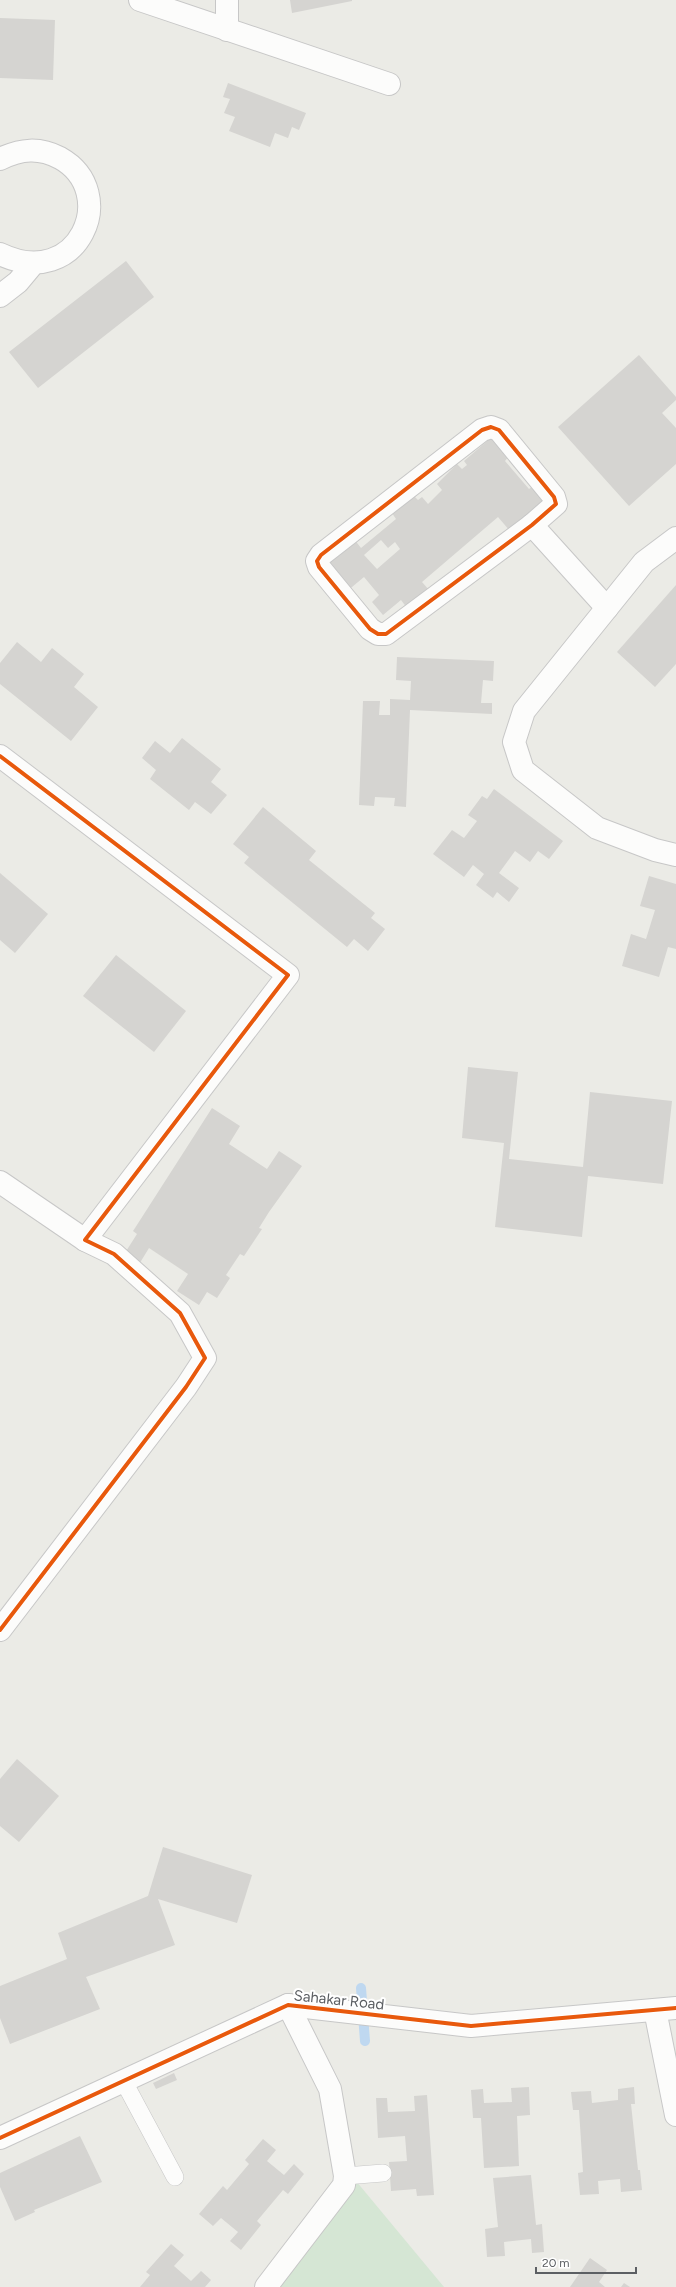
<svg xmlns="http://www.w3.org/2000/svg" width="676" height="2287" viewBox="0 0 676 2287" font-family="Figtree,sans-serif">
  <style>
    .green { fill: #d5e6d4 }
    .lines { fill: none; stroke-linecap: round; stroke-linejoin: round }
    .stream { stroke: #bfd8f0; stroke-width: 10 }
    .building { fill: #d5d4d1; fill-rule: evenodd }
    .service-casing { stroke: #c7c7c7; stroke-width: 18 }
    .minor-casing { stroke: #c7c7c7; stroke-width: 24 }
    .tertiary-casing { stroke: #c7c7c7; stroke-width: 24 }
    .service { stroke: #fcfcfb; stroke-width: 17 }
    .minor { stroke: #fcfcfb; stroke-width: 22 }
    .tertiary { stroke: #fcfcfb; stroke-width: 22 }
    .cycleway-casing { stroke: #fff; stroke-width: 6 }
    .cycleway { stroke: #e8590c; stroke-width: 4 }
    .labels { text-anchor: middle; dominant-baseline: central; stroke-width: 4; stroke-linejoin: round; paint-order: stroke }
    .street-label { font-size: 15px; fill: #5c5f63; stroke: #fff }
  </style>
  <rect width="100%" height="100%" fill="#ebebe6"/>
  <path class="green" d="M356 2181 444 2287H275Z"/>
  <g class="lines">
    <path class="stream" d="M361 1988 365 2041"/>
  </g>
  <g class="building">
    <path d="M290 0H352V1L292 13Z"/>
    <path d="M0 18 55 20 53 80 0 78Z"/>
    <path d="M228 83 306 113 299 130 292 127 288 138 275 133 270 147 229 131 235 117 224 113 230 99 223 97Z"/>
    <path d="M126 261 154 297 38 388 9 352Z"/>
    <path d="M639 355 676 397V400L662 413 676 428V464L629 506 558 427Z"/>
    <path d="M493 436 509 456 505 461 529 489 534 485 547 500 510 531 498 517 422 582 429 590 407 608 401 600 383 615 372 602 379 595 364 577 346 592 323 565 354 539 361 548 396 519 390 510 409 491 418 500 422 497 428 504 442 490 437 484 457 464 462 469 467 465 464 461ZM381 540 388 548 395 542 400 549 377 569 364 555Z"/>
    <path d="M676 585V664L655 687 617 652Z"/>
    <path d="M17 642 41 662 52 648 84 674 74 687 98 707 71 741 0 684V663Z"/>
    <path d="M397 657 494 661 493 681 483 680 481 703H492V714L410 710 406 807 394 806 395 798 375 797 374 806 359 805 363 701H380L379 715H390V699L410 700 411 681 396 680Z"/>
    <path d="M182 738 221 769 211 782 227 795 211 814 195 802 189 810 150 779 156 770 142 758 155 741 170 753Z"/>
    <path d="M494 789 563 841 549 859 538 851 530 862 515 851 499 873 519 888 509 902 497 892 493 898 476 885 484 874 473 865 464 877 433 854 452 830 464 838 477 821 468 815 482 796 487 799Z"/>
    <path d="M263 807 316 851 309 860 375 913 371 918 385 929 368 951 354 939 347 947 244 863 249 857 233 844Z"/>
    <path d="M0 873 48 914 15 953 0 940Z"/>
    <path d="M649 876 676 884V949L668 947 659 977 622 966 631 934 646 939 655 910 640 906Z"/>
    <path d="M116 955 186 1011 154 1052 83 996Z"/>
    <path d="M468 1067 518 1072 509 1159 583 1167 590 1092 672 1101 663 1184 588 1176 582 1237 495 1227 504 1143 462 1138Z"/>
    <path d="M212 1108 240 1126 229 1144 267 1169 279 1151 302 1166 269 1212 259 1228 262 1229 244 1256 240 1254 226 1275 230 1278 217 1298 207 1292 199 1305 177 1291 188 1274 149 1248 138 1266 123 1256 137 1234 133 1231 135 1228Z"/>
    <path d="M17 1759 59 1796 19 1842 0 1826V1779Z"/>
    <path d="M163 1847 252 1875 237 1923 158 1899 175 1945 86 1977 100 2009 10 2044 0 2018V1986L67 1959 58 1933 148 1896Z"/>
    <path d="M174 2073 177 2080 156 2089 153 2083Z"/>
    <path d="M529 2087 530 2115 517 2116 519 2166 484 2168 481 2118H473L471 2090 483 2089 484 2103 512 2102 511 2088Z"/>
    <path d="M634 2087 635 2104H631L638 2170H640L642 2190 621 2192 620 2179 598 2181 599 2194 580 2195 578 2173 583 2172 579 2110H573L571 2092 591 2091 592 2103 618 2100V2089Z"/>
    <path d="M427 2095 434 2195 417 2196 416 2189 391 2191 389 2162 407 2161 405 2136 378 2138 376 2098H387L388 2112 415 2111 414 2096Z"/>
    <path d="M80 2136 102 2182 34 2210 35 2212 15 2221 0 2187V2173Z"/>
    <path d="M263 2139 276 2150 267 2161 284 2175 294 2164 304 2174 288 2194 283 2190 257 2221 261 2225 241 2250 230 2241 238 2232 221 2218 213 2226 199 2214 223 2186 227 2190 249 2164 245 2160Z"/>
    <path d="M531 2175 536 2225 542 2224 544 2252 532 2253 531 2239 504 2242 505 2256 487 2257 485 2229 498 2227 493 2178Z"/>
    <path d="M171 2244 184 2255 174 2266 191 2281 201 2271 211 2280 205 2287H140L150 2275 146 2272Z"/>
    <path d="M590 2258 607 2270 599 2282 605 2287H570Z"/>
    <path d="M624 2283 630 2287H621Z"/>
  </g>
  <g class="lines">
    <defs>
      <g id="service">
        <path d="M123 2080 175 2177"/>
        <path d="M345 2176 383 2173"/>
      </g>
      <g id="minor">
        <path d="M140 0 389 84"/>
        <path d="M227 0V30"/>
        <path d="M0 159C21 149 39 147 60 158 121 192 79 292 0 254"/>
        <path d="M0 296 18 282 33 264"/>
        <path d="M491 427 499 430 554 497 556 504 532 525 386 634H378L370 629 319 567 317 561 321 555 482 430Z"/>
        <path d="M532 525 607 608"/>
        <path d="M676 538 644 562 524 711 514 742 523 770 597 828 655 850 676 855"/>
        <path d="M0 756 288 975 85 1240 114 1254 180 1313 205 1358 186 1387 0 1630"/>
        <path d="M0 1182 85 1240"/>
        <path d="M655 2010 676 2115"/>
        <path d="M266 2287 344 2185 345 2176 330 2089 288 2005"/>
      </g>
      <path id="tertiary" d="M0 2138 288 2005 471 2026 676 2008"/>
    </defs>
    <use href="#service" class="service-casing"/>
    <use href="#minor" class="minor-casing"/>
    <use href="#tertiary" class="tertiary-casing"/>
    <use href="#service" class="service"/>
    <use href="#minor" class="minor"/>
    <use href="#tertiary" class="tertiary"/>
    <defs>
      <g id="cycleway">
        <path d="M491 427 499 430 554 497 556 504 532 525 386 634H378L370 629 319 567 317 561 321 555 482 430Z"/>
        <path d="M0 756 288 975 85 1240 114 1254 180 1313 205 1358 186 1387 0 1630"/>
        <path d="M0 2138 288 2005 471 2026 676 2008"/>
      </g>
    </defs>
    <use href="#cycleway" class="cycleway-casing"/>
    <use href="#cycleway" class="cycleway"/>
  </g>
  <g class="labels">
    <g class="street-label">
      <text transform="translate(339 2000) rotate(6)">Sahakar Road</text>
    </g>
  </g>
  <path d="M536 2267v6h100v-6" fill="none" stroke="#5c5f63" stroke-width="2"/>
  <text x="542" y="2267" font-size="12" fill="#5c5f63" stroke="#ffffff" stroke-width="3" paint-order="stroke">20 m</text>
</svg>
